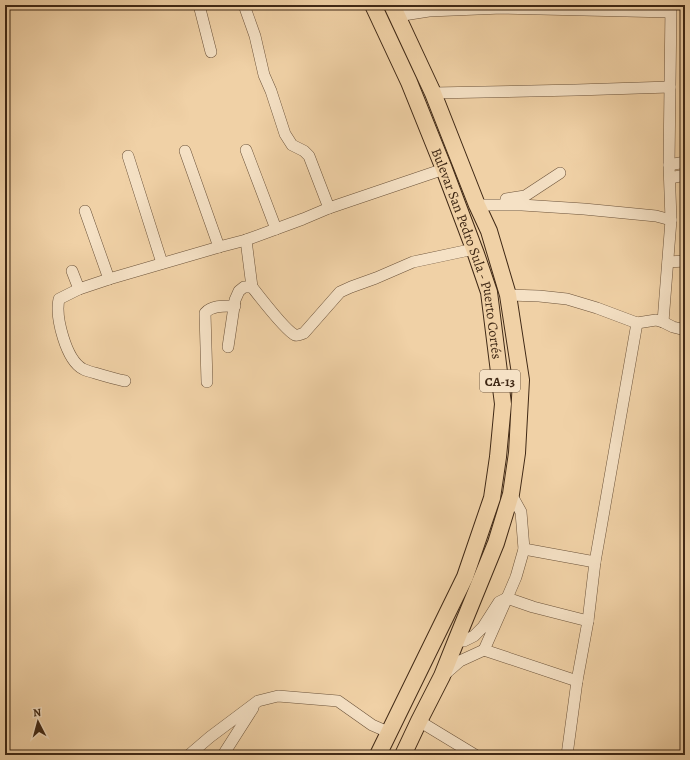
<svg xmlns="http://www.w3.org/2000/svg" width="690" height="760" viewBox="0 0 690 760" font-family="Alegreya,serif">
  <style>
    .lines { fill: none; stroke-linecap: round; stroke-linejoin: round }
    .minor-casing { stroke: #6b5239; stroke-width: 12 }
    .highway-casing { stroke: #3f2815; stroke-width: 18 }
    .minor { stroke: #f5e1c5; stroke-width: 11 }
    .highway { stroke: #f0d1a6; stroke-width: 16 }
    .labels { text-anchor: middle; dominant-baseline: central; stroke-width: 3; stroke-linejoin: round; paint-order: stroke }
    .shield { fill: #f5e1c5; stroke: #76604a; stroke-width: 1 }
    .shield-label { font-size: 13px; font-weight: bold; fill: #3f2815 }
    .street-label { font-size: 14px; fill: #3f2815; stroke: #f5e1c5 }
  </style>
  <rect width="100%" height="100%" fill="#f0d1a6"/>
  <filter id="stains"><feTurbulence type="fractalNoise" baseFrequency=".005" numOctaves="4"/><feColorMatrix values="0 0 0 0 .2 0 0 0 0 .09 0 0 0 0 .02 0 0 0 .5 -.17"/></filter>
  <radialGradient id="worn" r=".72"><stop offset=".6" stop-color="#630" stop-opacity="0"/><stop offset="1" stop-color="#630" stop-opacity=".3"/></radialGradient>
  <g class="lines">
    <defs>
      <g id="minor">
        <path d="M199 5 211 52"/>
        <path d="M244 5 255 36 264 75 271 91 285 134 292 145 304 151 309 156 329 208"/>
        <path d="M397 16 429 11 502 8 670 12"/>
        <path d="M433 93 576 90 670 87"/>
        <path d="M246 150 276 229"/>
        <path d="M185 151 219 247"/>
        <path d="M128 156 162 263"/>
        <path d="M669 165 685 162"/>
        <path d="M670 178 685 175"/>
        <path d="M506 199 525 196 560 173"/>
        <path d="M477 205H522L584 209 656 216 671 220"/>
        <path d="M85 211 109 279"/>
        <path d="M668 262 685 261"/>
        <path d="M72 271 79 289"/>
        <path d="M252 287C259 296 286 331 295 335 298 336 301 334 304 333L340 292 351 287 376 278 413 262 474 249"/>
        <path d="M508 295 539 296 567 299 597 308 637 323 656 320 663 322 673 327 685 330"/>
        <path d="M663 322 671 220 669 165 671 5"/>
        <path d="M228 347 235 300 239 291 244 287H252L246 240"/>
        <path d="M125 381C115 379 105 376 95 373 91 372 87 371 83 369 66 360 55 317 59 299L79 289 109 279 219 247 246 240 303 219 329 208 444 169"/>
        <path d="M207 382 205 313C212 305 225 306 235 306"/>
        <path d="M511 494 521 512 524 549 516 577 507 598 533 607 588 621"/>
        <path d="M524 549 595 562"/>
        <path d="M456 641H464L474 636 483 627 499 602 507 598 484 650 577 681"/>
        <path d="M444 675 460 661 484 650"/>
        <path d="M419 721 475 755"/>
        <path d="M189 755 210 737 258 701 278 696 338 701 372 725 388 732"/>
        <path d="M223 755 253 708"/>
        <path d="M567 755 577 681 588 621 595 562 637 323"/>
      </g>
      <g id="highway">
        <path id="s1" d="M373 5 409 82 444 169 476 254 489 292 503 404 498 457 492 498 465 577 378 755"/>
        <path d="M392 5 433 93 477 205 489 231 508 295 521 380 517 453 511 494 496 543 456 641 442 676 419 721 403 755"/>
      </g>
    </defs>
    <use href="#minor" class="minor-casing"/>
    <use href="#highway" class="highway-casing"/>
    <use href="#minor" class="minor"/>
    <use href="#highway" class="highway"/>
  </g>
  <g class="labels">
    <rect class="shield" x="480" y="370" width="40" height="22" rx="3"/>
    <g class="shield-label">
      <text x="500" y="381">CA-13</text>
    </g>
    <g class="street-label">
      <text stroke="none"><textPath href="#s1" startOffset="267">Bulevar San Pedro Sula - Puerto Cortés</textPath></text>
    </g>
  </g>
  <rect width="690" height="760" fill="none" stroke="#f0d1a6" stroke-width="20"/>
  <rect x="6" y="6" width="678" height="748" fill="none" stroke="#3f2815" stroke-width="2"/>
  <rect x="10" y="10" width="670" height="740" fill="none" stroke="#3f2815"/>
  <g transform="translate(38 722) rotate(354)" stroke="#f5e1c5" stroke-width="3" paint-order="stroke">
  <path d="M0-3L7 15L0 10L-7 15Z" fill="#3f2815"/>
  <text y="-6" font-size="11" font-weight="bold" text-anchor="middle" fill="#3f2815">N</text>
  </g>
  <rect width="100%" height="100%" filter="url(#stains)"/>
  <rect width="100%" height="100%" fill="url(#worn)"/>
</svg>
